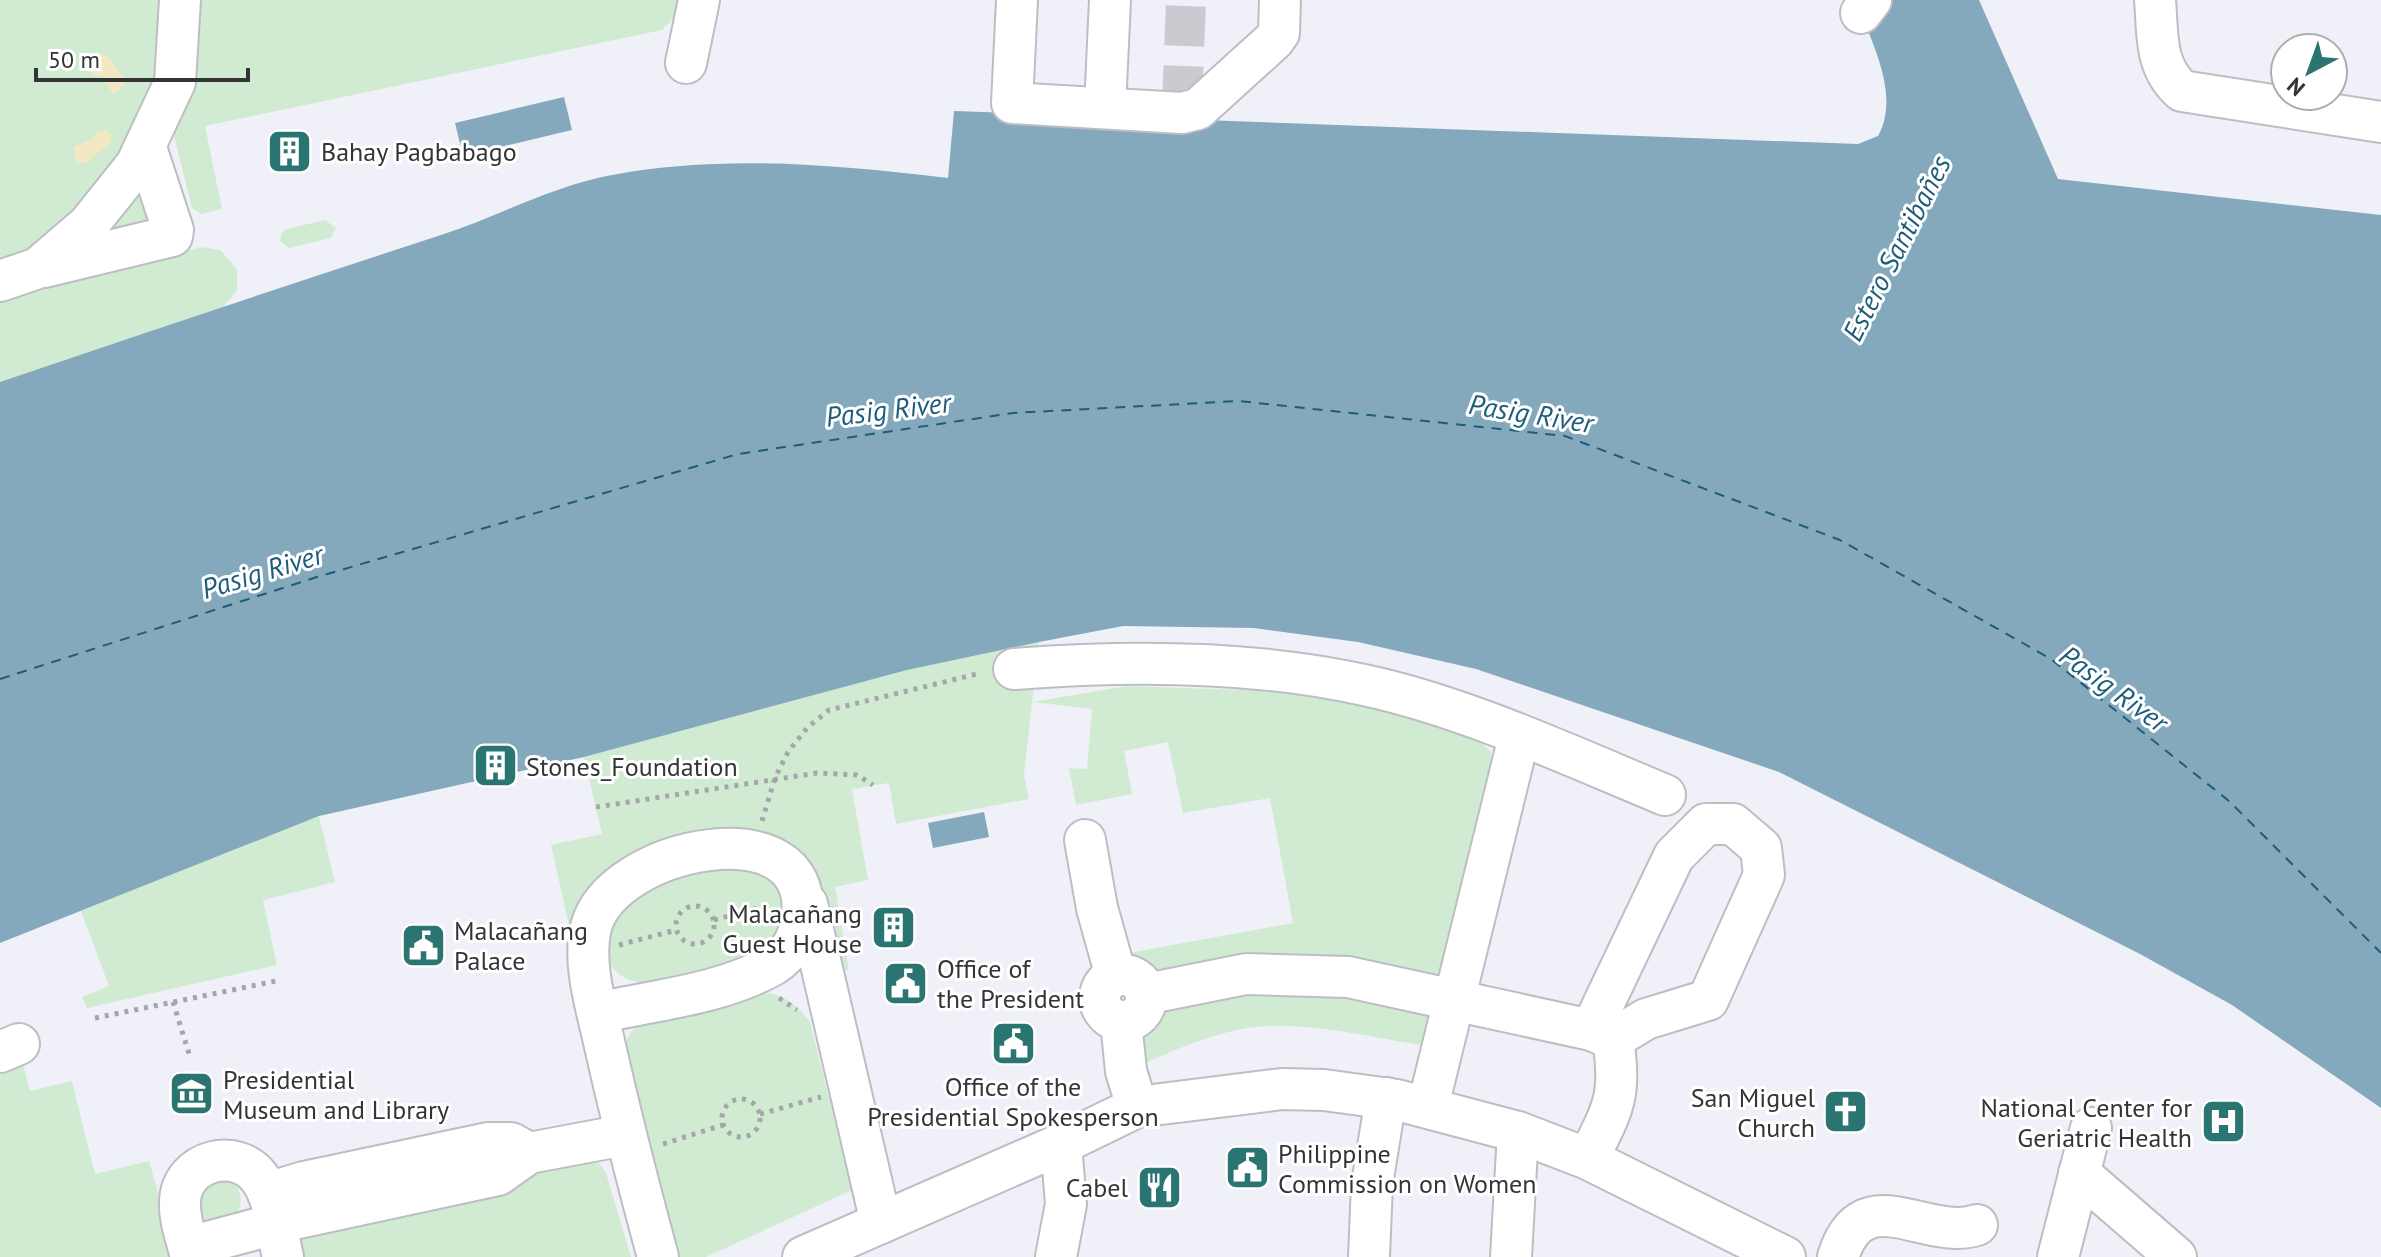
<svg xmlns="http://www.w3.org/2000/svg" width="2381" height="1257" viewBox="0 0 2381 1257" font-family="'PT Sans',sans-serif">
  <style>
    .green { fill: #d0ebd1 }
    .sand { fill: #f2e8c3 }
    .water { fill: #85a9bc }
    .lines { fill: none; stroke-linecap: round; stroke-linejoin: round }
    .ferry { stroke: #1d5d7a; stroke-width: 2; stroke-dasharray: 10 8; stroke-linecap: butt }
    .minor-tunnel { stroke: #cacbd1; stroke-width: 40; stroke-dasharray: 40 20; stroke-linecap: butt }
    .minor-casing { stroke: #bcbec4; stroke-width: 44 }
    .path { stroke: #a5a6ab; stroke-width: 5; stroke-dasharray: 4 6; stroke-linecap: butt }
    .minor { stroke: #fff; stroke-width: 40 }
    .labels { text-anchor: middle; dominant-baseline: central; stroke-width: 6; stroke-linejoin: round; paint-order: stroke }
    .poi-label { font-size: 26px; fill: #333436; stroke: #fff; text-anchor: start }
    .water-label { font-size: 28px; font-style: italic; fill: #1d5d7a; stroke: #fff }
  </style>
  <rect width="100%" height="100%" fill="#f0f1f8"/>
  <g class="green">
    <path d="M0 0H167L160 74 105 193 0 273Z"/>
    <path d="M193 0H683L681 10 662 30 205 126 222 209 201 214 192 208 172 128Z"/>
    <path d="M141 186 163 218 96 237Z"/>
    <path d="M325 220 336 228 331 238 289 248 280 241 282 232 287 229Z"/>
    <path d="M202 247 220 250 237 269V291L223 307 0 382V294L39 282Z"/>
    <path d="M1039 642 1032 702 1127 686 1269 691 1341 700 1434 718 1476 737 1491 752 1493 771 1443 975 1434 979 1151 974 1123 954 1293 923 1270 798 1183 813 1168 742 1124 751 1132 794 1076 805 1069 768 1087 769 1092 709 1032 702 1024 776 1029 799 896 824 889 783 852 789 868 880 835 887 849 970 838 972 774 848 586 896 575 912 570 930 551 845 602 834 584 757 907 670Z"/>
    <path d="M319 816 335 882 263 900 277 965 87 1008 82 997 109 986 81 911Z"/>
    <path d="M723 862 773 871 790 924C782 934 773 950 762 957 751 965 728 966 714 969 665 981 613 1004 600 937L631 892Z"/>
    <path d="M1293 986 1430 1012 1421 1045C1364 1036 1300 1019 1242 1029 1205 1036 1170 1052 1136 1067L1132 1036 1149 1010Z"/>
    <path d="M755 992C781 993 794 1001 810 1022L852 1190 706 1257H680L627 1079C623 1062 621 1040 636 1027 653 1011 729 999 755 992Z"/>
    <path d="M23 1064 30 1091 72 1081 95 1174 149 1161 176 1257H0V1075Z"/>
    <path d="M585 1160 599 1163 606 1173 631 1257H295L298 1237 534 1169Z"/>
    <path d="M202 1177 233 1181C243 1193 243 1206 234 1218L211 1225 195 1217Z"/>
  </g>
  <g class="sand">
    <path d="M98 53 106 55 123 77 124 86 113 94 102 76 94 75 89 68 91 59Z"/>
    <path d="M106 130 111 134V144L83 164 76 161 74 147 92 139 98 131Z"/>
  </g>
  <g class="water">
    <path d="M1856 0H1979L2058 179 2381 215V1108L2232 1005 2140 954 1779 772 1476 669 1358 642 1254 628 1123 626 1039 642 907 670 584 757 319 816 0 943V382C147 332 294 283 441 235 499 216 552 186 612 175 724 154 836 165 948 178L954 111 1858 144 1878 136C1901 94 1871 42 1856 0Z"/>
    <path d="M564 97 572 130 463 156 455 123Z"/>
    <path d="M984 812 989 837 933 848 928 823Z"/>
  </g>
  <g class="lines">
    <path class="ferry" d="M0 679 317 577 738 454 1013 413 1239 401 1565 436 1840 540 2051 659 2229 801 2381 953"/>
    <path class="minor-tunnel" d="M1182 106 1186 0"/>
    <defs>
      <g id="minor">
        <path d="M1017 0 1012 103 1182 113 1198 109 1274 40 1279 33 1280 0"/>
        <path d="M2155 0C2158 35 2154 66 2182 91L2381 122"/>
        <path d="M1861 13 1871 0"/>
        <path d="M686 63 699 0"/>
        <path d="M1105 108 1110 0"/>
        <path d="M44 267 172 236 173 230 146 148"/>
        <path d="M0 281 38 268 88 225 136 165 175 82 180 0"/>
        <path d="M1014 669C1129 660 1250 660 1364 685 1463 706 1571 756 1665 795"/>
        <path d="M1085 840 1097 908 1116 976"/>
        <path d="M807 904 881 1223"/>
        <circle cx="1123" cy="998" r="23"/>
        <path d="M1146 994 1246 974 1348 977 1591 1030 1613 1039 1646 1019 1708 1000 1764 875 1761 848 1733 824H1706L1674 856 1591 1030"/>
        <path d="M598 1013C655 1000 722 994 773 965 791 954 800 935 802 915 814 808 613 845 591 927 582 964 597 1009 605 1046 621 1117 639 1187 658 1257"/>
        <path d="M1121 1021 1126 1071 1137 1107"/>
        <path d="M0 1052 19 1044"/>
        <path d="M1428 1106 1519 737"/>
        <path d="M1588 1159C1613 1108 1622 1097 1613 1039"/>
        <path d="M2079 1173 2176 1257"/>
        <path d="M268 1193 304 1182 488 1143H511L529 1153"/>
        <path d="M189 1247 294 1219 498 1175 529 1153 625 1135"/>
        <path d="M191 1257C187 1240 179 1220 180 1202 181 1160 238 1145 261 1180 275 1200 277 1233 283 1257"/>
        <path d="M803 1257 1061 1144 1137 1107 1282 1089 1324 1090 1397 1100 1518 1132 1588 1159 1785 1257"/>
        <path d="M1056 1257 1066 1204 1061 1144"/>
        <path d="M1369 1257 1372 1184 1386 1098"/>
        <path d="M1511 1257 1518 1132"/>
        <path d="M1838 1257C1863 1177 1926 1242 1977 1225"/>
        <path d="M2058 1257 2091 1128"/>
      </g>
    </defs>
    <use href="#minor" class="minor-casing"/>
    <g class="path">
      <path d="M596 807 817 773 857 775 873 785"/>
      <path d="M762 821 775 778 788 752 807 728 829 710 981 673"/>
      <circle cx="695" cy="925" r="19"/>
      <path d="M714 920 769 905"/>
      <path d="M619 945 676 930"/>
      <path d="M779 998 797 1010"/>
      <path d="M173 1002 190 1057"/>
      <path d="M95 1018 281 980"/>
      <circle cx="741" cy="1118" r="19"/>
      <path d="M760 1114 821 1097"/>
      <path d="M663 1144 723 1125"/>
    </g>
    <use href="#minor" class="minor"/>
  </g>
  <defs>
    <symbol id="building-square" viewBox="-11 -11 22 22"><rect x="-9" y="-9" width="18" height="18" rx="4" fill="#2a7471" stroke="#fff"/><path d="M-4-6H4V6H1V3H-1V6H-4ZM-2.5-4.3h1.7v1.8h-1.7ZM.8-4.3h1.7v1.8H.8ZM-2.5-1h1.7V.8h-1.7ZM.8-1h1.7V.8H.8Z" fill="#fff"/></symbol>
    <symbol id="civic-square" viewBox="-11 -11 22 22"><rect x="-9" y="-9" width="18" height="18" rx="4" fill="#2a7471" stroke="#fff"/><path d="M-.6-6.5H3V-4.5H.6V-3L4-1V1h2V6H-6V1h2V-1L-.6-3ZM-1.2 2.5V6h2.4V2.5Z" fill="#fff"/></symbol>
    <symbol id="museum-square" viewBox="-11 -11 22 22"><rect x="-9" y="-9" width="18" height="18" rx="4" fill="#2a7471" stroke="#fff"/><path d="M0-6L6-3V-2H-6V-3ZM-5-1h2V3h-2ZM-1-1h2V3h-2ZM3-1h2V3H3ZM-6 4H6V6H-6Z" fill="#fff"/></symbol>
    <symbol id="church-square" viewBox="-11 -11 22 22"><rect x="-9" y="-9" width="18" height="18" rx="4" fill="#2a7471" stroke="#fff"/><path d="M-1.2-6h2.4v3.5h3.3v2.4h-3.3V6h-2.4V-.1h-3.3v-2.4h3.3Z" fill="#fff"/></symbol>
    <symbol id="hospital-square" viewBox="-11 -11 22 22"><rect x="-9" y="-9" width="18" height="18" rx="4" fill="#2a7471" stroke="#fff"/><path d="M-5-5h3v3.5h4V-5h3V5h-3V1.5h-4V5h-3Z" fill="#fff"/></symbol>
    <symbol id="restaurant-square" viewBox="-11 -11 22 22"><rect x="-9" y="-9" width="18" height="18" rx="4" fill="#2a7471" stroke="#fff"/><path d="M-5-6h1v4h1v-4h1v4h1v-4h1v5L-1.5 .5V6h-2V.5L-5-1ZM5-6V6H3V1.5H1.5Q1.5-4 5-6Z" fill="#fff"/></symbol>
  </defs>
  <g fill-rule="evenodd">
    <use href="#building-square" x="264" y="126" width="51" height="51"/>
    <use href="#building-square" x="470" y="740" width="51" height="51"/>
    <use href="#building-square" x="868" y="902" width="51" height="51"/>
    <use href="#civic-square" x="398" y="920" width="51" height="51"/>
    <use href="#civic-square" x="880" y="958" width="51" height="51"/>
    <use href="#civic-square" x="988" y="1018" width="51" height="51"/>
    <use href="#museum-square" x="166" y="1068" width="51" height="51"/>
    <use href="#church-square" x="1820" y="1086" width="51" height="51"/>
    <use href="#hospital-square" x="2198" y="1096" width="51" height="51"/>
    <use href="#civic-square" x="1222" y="1142" width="51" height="51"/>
    <use href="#restaurant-square" x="1134" y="1162" width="51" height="51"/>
  </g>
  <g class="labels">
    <g class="poi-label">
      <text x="321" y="151">Bahay Pagbabago</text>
      <text x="526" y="766">Stones_Foundation</text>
      <text x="862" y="913" text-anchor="end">Malacañang<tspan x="862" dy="30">Guest House</tspan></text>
      <text x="454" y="930">Malacañang<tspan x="454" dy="30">Palace</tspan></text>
      <text x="937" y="968">Office of<tspan x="937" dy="30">the President</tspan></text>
      <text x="223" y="1079">Presidential<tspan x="223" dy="30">Museum and Library</tspan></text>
      <text x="1013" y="1086" text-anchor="middle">Office of the<tspan x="1013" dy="30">Presidential Spokesperson</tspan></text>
      <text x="1815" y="1097" text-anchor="end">San Miguel<tspan x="1815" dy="30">Church</tspan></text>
      <text x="2192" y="1107" text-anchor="end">National Center for<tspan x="2192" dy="30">Geriatric Health</tspan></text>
      <text x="1278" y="1153">Philippine<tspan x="1278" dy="30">Commission on Women</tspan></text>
      <text x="1128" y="1187" text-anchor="end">Cabel</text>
    </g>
    <g class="water-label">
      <text transform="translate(1896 248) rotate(-63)">Estero Santibañes</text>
      <text transform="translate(888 409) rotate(-7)">Pasig River</text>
      <text transform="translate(1531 413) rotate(9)">Pasig River</text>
      <text transform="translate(262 571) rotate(-17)">Pasig River</text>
      <text transform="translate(2114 688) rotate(36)">Pasig River</text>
    </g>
  </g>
  <g transform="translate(2309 72) rotate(221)"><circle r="38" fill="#ffffff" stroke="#adaeaf" stroke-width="2"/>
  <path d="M0-6L14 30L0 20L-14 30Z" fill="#2a7471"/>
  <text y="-12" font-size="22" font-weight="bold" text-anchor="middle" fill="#333436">N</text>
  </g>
  <path d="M36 68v12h212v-12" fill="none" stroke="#333436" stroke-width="4"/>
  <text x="48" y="68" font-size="24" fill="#333436" stroke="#ffffff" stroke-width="6" paint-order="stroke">50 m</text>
</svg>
